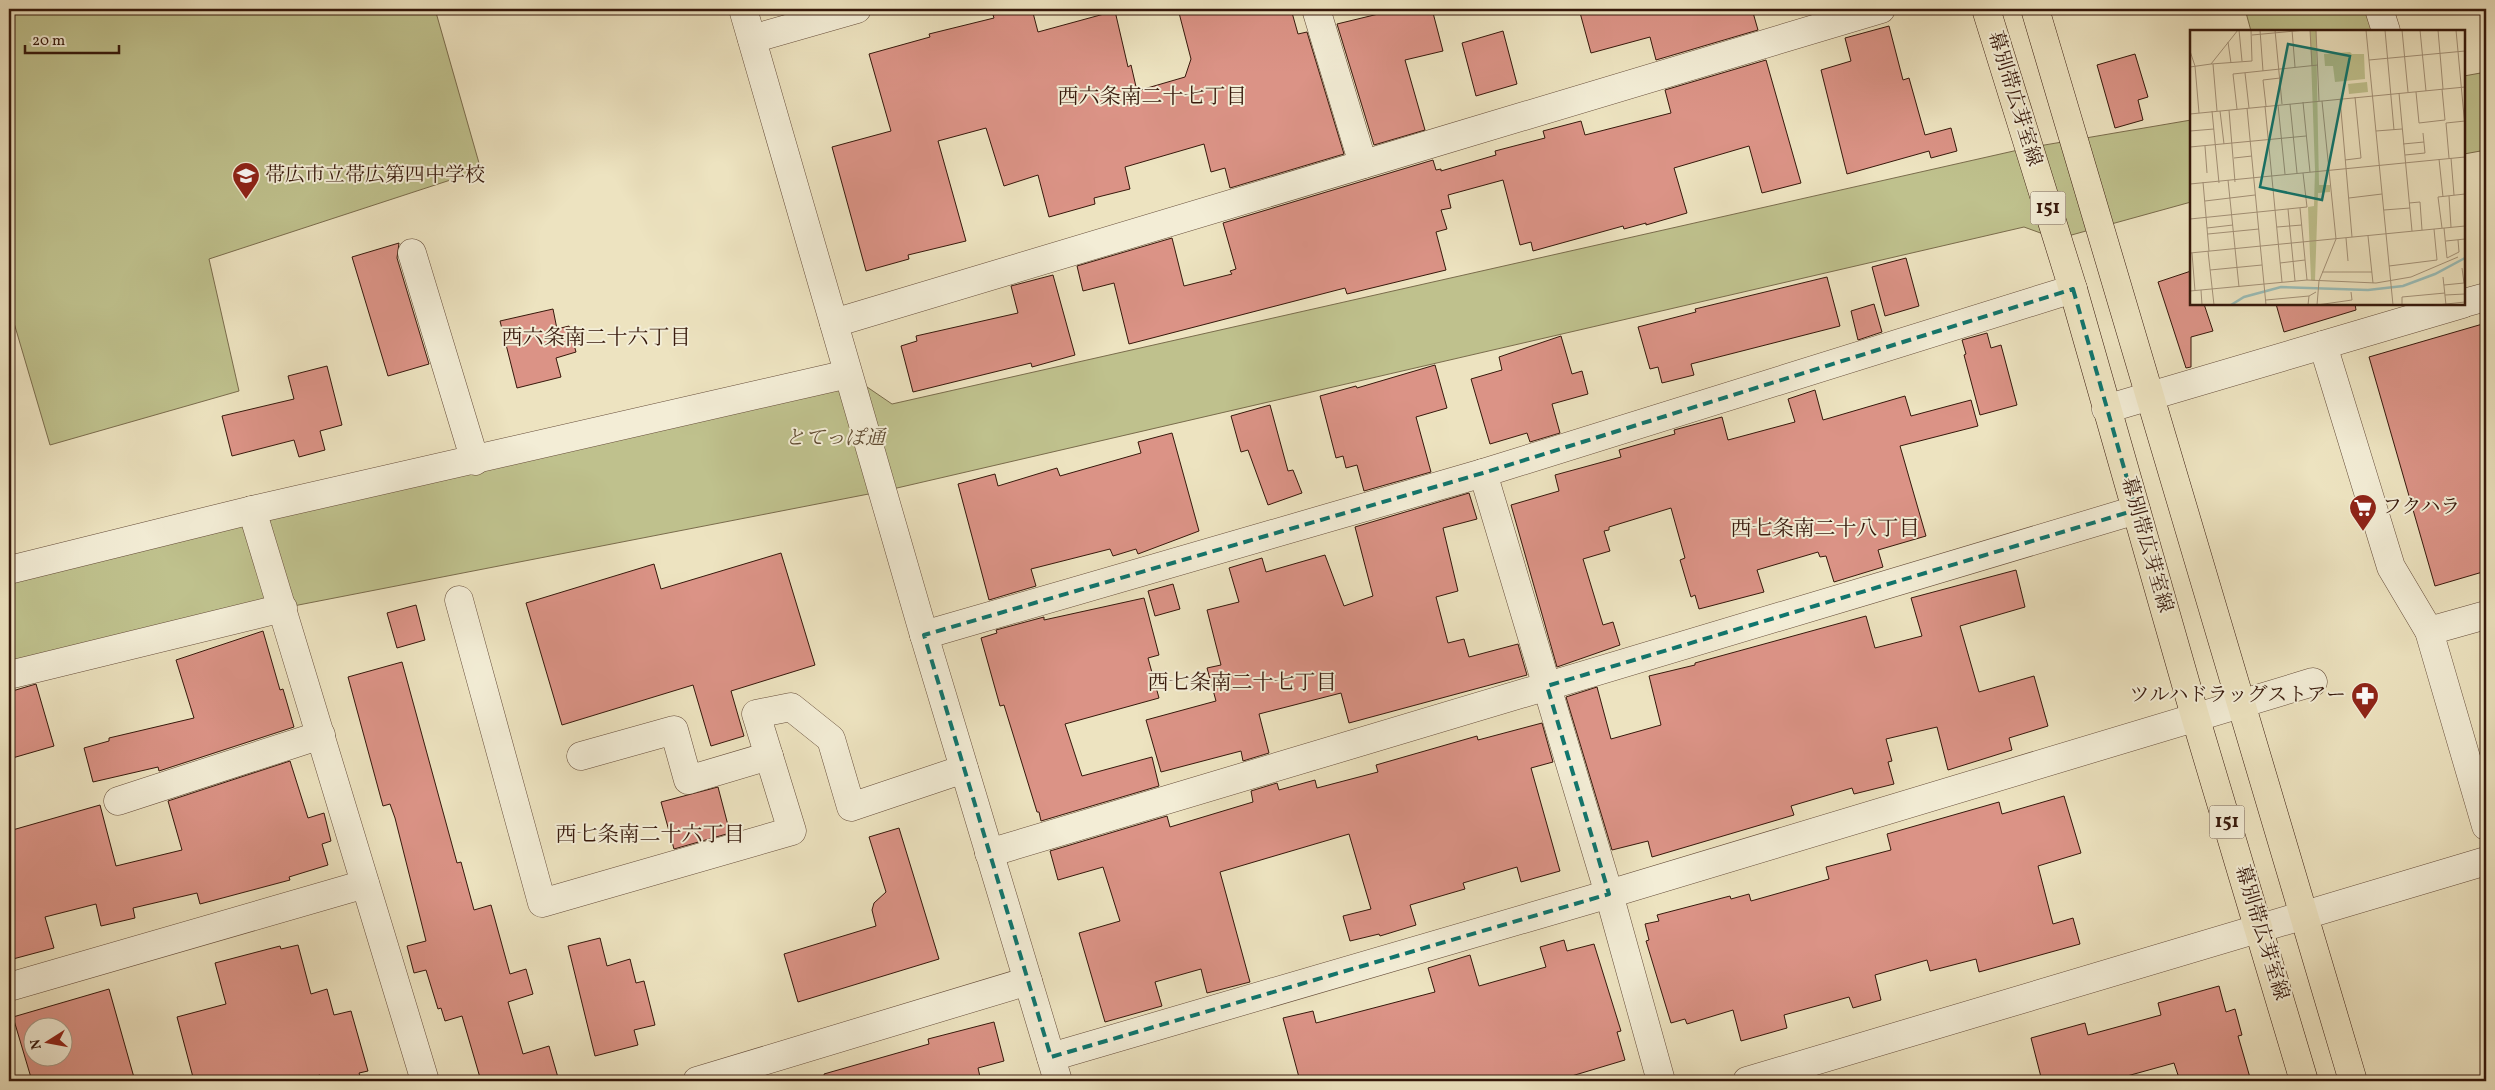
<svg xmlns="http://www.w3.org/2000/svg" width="2495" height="1090" viewBox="0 0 2495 1090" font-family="Vollkorn,'Noto Serif JP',serif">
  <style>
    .green { fill: #bfc18d; stroke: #7a6c4c }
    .building { fill: #db9386; stroke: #36180b; fill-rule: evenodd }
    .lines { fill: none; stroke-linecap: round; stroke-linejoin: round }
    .minor-casing { stroke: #644b38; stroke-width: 29 }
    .major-casing { stroke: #36180b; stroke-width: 29 }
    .minor { stroke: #f3edd6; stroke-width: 28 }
    .major { stroke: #ede3c0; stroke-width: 28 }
    .marked { fill: none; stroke: #0f766e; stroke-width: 4; stroke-dasharray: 10 6; stroke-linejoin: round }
    .labels { text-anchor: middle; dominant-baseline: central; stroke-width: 4; stroke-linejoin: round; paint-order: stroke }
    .shield { fill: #f3edd6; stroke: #6f5848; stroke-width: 1 }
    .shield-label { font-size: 19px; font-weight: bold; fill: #36180b }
    .street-label { font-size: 20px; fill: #36180b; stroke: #f3edd6 }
    .poi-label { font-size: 20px; fill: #36180b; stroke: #f3edd6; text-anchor: start }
    .park-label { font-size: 20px; font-style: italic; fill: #5f4b32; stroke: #f3edd6 }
    .neighbourhood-label { font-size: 21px; fill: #36180b; stroke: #f3edd6 }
    .inset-river { fill: none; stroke: #9abdb8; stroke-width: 2.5 }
    .inset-road { fill: none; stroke: #a49278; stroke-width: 1 }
    .view { fill: #0f766e; fill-opacity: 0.15; stroke: #0f766e; stroke-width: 2.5 }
    .inset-edge { fill: none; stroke: #36180b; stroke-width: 2.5 }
  </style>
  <rect width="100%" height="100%" fill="#ede3c0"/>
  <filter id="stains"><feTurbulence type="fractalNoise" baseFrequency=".004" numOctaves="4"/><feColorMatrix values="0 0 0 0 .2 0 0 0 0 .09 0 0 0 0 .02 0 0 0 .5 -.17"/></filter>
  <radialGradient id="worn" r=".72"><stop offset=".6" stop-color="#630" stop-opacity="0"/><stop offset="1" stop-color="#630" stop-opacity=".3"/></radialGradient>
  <g class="green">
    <path d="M9 9H435L481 170 209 259 239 391 50 445 9 306Z"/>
    <path d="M2245 9H2369L2375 31H2251Z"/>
    <path d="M2486 72V150L2464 154V76Z"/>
    <path d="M2191 120V202L2057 239 2024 227 884 491 283 608 9 675V570L848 374 892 404 2027 148Z"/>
  </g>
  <g class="building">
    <path d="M1015 9H1032L1038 32 1115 11 1128 67 1131 65 1137 91 1185 77 1191 59 1178 9H1291L1298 34 1307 32 1344 154 1230 188 1225 168 1211 172 1204 144 1125 167 1130 189 1094 198 1095 204 1049 217 1038 175 1004 186 986 128 938 141 966 241 908 255 909 259 866 271 832 147 891 131 869 54 930 37 929 34 994 18 993 15Z"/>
    <path d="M1399 9H1432L1443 51 1405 60 1425 130 1374 145 1337 24Z"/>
    <path d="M1579 9H1752L1758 30 1656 60 1650 37 1591 53Z"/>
    <path d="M1889 26 1903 80 1909 78 1925 135 1951 128 1957 151 1931 158 1929 151 1847 174 1821 70 1851 61 1845 38Z"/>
    <path d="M1503 31 1517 84 1476 96 1462 43Z"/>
    <path d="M2135 54 2148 97 2138 100 2143 120 2115 128 2097 65Z"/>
    <path d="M1766 60 1801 183 1762 193 1749 146 1674 168 1687 213 1646 225V223L1624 229 1623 226 1533 251 1531 242 1520 245 1503 180 1448 195 1451 208 1441 210 1447 229 1436 232 1446 270 1347 294 1345 288 1129 344 1114 283 1083 291 1077 266 1172 238 1184 286 1232 274 1230 271 1236 269 1223 223 1433 160 1436 170 1441 169V171L1496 155 1495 151 1545 138 1543 131 1581 121 1585 135 1671 113 1665 90Z"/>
    <path d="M399 243 397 258 429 364 388 376 352 257Z"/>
    <path d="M1906 258 1919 306 1885 316 1872 267Z"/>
    <path d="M2191 271V304H2204L2213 331 2191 337V367L2186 368 2158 282Z"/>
    <path d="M1053 275 1075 355 1032 367 1031 363 913 392 901 346 917 341 916 336 1018 313 1011 286Z"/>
    <path d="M1827 277 1840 326 1691 364 1694 375 1662 383 1658 367 1650 369 1638 327 1696 312 1695 309Z"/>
    <path d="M1874 304 1882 332 1858 340 1851 311Z"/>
    <path d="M2276 304H2355L2356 310 2284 332Z"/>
    <path d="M553 309 557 329 569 326 576 352 556 358 561 377 517 388 500 321Z"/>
    <path d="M2486 323V571L2435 586 2369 357Z"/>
    <path d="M1987 333 1991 348 2001 345 2017 405 1980 415 1964 355 1966 354 1962 340Z"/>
    <path d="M1561 336 1572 374 1582 371 1588 394 1552 404 1560 433 1530 442 1527 433 1490 444 1471 379 1502 370 1499 357Z"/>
    <path d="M1435 365 1447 408 1416 417 1431 472 1364 491 1357 465 1346 468 1343 456 1336 458 1320 396 1356 386 1357 388Z"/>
    <path d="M327 366 342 425 320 431 325 450 299 457 294 440 232 456 222 416 294 399 288 376Z"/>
    <path d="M1815 390 1823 420 1905 396 1911 416 1971 400 1978 426 1900 446 1926 536 1878 550 1883 567 1834 582 1826 556 1820 557 1818 552 1757 570 1764 592 1699 609 1695 595 1691 597 1680 560 1685 558 1671 508 1609 527V530L1604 531 1610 551 1583 559 1603 625 1613 622 1620 645 1557 667 1511 505 1559 491 1555 475 1621 457 1619 450 1675 434 1674 430 1722 417 1728 440 1795 422 1788 399Z"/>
    <path d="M1270 405 1288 471 1293 470 1302 493 1268 505 1248 450 1241 452 1231 416Z"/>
    <path d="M1172 433 1199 531 1138 554 1136 549 1113 556 1110 549 1031 569 1036 586 989 600 958 484 995 474 998 486 1057 468 1060 476 1141 453 1138 442Z"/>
    <path d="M1469 493 1477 519 1443 528 1458 591 1436 597 1448 643 1464 639 1469 657 1518 644 1527 675 1349 723 1341 693 1259 714 1269 753 1243 761 1241 751 1161 772 1146 720 1216 701 1207 668 1221 665 1207 610 1239 602 1229 568 1262 558 1266 572 1325 555 1344 606 1373 596 1355 527Z"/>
    <path d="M781 553 815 665 731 691 744 736 711 746 693 685 562 725 526 603 654 564 661 589Z"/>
    <path d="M2016 570 2025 607 1960 626 1979 692 2034 676 2048 726 2009 738 2012 750 1948 770 1937 727 1886 739 1892 761 1888 762 1894 784 1854 794 1852 788 1791 806 1794 815 1652 857 1648 841 1612 850 1566 697 1597 687 1611 739 1661 725 1649 676 1695 665V663L1866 616 1875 648 1922 636 1911 598Z"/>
    <path d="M1173 584 1180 609 1155 616 1148 591Z"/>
    <path d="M1144 598 1159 655 1148 658 1159 698 1065 724 1082 776 1152 757 1159 786 1041 821 1039 812H1037L1004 705 1000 706 981 638 997 633 996 630 1044 617V620Z"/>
    <path d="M416 605 425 640 397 648 387 613Z"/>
    <path d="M263 631 280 690 283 689 294 727 159 771 158 767 93 782 84 748 109 741V738L194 718 176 660Z"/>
    <path d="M402 662 457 863 461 862 474 910 491 905 510 974 526 969 533 994 508 1002 523 1054 549 1046 559 1081H481L462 1016 445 1021 441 1008 438 1009 426 970 414 973 407 946 426 941 395 818 390 804 383 806 348 677Z"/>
    <path d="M36 684 54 746 9 759V692Z"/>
    <path d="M1542 723 1553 762 1531 768 1560 871 1521 882 1517 867 1463 883 1465 889 1410 905 1416 925 1380 936 1379 934 1350 941 1343 916 1371 909 1349 834 1220 872 1250 982 1207 993 1201 969 1155 982 1162 1006 1105 1022 1079 933 1120 921 1103 867 1058 880 1050 851 1167 816 1170 827 1253 802 1251 791 1277 783 1279 790 1315 780 1317 788 1378 772 1376 765 1477 736 1478 740Z"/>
    <path d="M290 761 308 818 324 813 331 841 322 844 328 865 289 877 290 880 200 904 197 893 133 908 135 918 101 926 96 904 45 917 54 948 13 959 9 944V831L100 805 116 866 182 850 168 801Z"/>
    <path d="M718 787 730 833 674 849 661 802Z"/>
    <path d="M2064 796 2081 853 2038 866 2053 924 2073 918 2080 944 1979 972 1976 959 1930 971 1927 960 1875 975 1881 1000 1853 1008 1849 997 1784 1015 1787 1028 1741 1041 1733 1010 1687 1024 1685 1019 1671 1023 1646 941 1649 940 1645 924 1659 921 1657 915 1730 896 1731 899 1749 894 1751 901 1829 879 1826 867 1891 850 1887 834 1999 802 2002 814Z"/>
    <path d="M899 828 939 959 798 1002 784 954 876 926 872 910 874 903 886 892 869 837Z"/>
    <path d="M600 938 607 966 630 959 636 983 644 981 655 1025 634 1030 638 1045 595 1056 568 946Z"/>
    <path d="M1564 940 1567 951 1594 944 1621 1031 1617 1032 1625 1060 1555 1081H1300L1283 1018 1313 1011 1316 1023 1435 992 1428 968 1470 955 1479 986 1546 967 1540 947Z"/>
    <path d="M298 945 311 994 327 989 334 1015 351 1011 368 1071 359 1073 362 1081H322L320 1075 299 1081H194L177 1017 226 1004 215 963 280 946 281 949Z"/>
    <path d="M2219 986 2226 1012 2235 1009 2242 1035 2238 1036 2251 1081H2180L2174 1063 2109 1081H2042L2031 1038 2085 1023 2088 1035 2161 1015 2158 1003Z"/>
    <path d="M109 989 135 1081H32L13 1017ZM32 1028H62V1058H32Z"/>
    <path d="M994 1022 1004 1061 978 1068 981 1081H825L824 1074 929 1044 928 1039Z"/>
  </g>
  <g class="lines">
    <defs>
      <g id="minor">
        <path d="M743 9 924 635 1058 1081"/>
        <path d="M1316 9 1363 164"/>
        <path d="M2379 9 2386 31"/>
        <path d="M752 39 857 9"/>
        <path d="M412 253 475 461"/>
        <path d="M2464 303 2486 297"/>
        <path d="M834 323 1881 9"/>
        <path d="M2323 345 2391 567 2429 631 2486 826"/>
        <path d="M2106 409 2462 304"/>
        <path d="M1483 473 1609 894 1661 1081"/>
        <path d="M252 510 425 1081"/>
        <path d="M9 570 252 510 848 374"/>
        <path d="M459 600 542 903 792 831 756 714 791 707 831 739 851 807 964 769"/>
        <path d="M2429 631 2486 615"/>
        <path d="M924 635 1483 473 2073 289"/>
        <path d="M9 675 283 608"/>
        <path d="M581 756 674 730 688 780 769 756"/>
        <path d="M118 801 321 735"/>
        <path d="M989 853 2136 510"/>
        <path d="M9 987 365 884"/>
        <path d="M1051 1057 1609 894 2313 682"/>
        <path d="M697 1081 1028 981"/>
        <path d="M1747 1081 2486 861"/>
      </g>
      <g id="major">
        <path d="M1986 9 2073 289 2195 716 2304 1081"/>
        <path d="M2035 9 2353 1081"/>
      </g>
    </defs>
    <use href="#minor" class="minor-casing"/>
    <use href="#major" class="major-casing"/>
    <use href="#minor" class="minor"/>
    <use href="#major" class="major"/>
  </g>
  <path class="marked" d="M2073 289 2136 510 1547 686 1609 894 1051 1057 924 635 1483 473Z"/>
  <defs>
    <symbol id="school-pin" viewBox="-11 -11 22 30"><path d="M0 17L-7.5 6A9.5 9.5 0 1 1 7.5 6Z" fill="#8f2418" stroke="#f3edd6"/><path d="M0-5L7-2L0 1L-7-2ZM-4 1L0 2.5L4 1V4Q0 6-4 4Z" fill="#fff"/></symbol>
    <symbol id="supermarket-pin" viewBox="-11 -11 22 30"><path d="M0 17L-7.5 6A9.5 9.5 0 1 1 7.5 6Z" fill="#8f2418" stroke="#f3edd6"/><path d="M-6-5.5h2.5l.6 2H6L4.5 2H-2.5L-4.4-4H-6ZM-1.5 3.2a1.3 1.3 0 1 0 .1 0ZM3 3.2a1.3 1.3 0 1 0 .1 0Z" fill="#fff"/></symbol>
    <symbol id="pharmacy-pin" viewBox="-11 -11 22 30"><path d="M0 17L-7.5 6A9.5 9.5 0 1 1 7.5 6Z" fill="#8f2418" stroke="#f3edd6"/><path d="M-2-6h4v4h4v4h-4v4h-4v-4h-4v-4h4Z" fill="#fff"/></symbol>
  </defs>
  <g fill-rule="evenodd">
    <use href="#school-pin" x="230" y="160" width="32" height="43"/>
    <use href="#supermarket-pin" x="2347" y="492" width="32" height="43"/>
    <use href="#pharmacy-pin" x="2349" y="680" width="32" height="43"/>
  </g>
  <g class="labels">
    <g class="shield">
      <rect x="2030.5" y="191.5" width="35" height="33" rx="4"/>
      <rect x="2209.5" y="805.5" width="35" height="33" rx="4"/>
    </g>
    <g class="shield-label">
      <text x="2048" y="208">151</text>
      <text x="2227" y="822">151</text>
    </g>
    <g class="street-label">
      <text transform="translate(2014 99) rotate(73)">幕別帯広芽室線</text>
      <text transform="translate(2146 545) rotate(74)">幕別帯広芽室線</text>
      <text transform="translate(2261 933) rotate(73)">幕別帯広芽室線</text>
    </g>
    <g class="poi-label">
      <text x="265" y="176">帯広市立帯広第四中学校</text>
      <text x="2382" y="508">フクハラ</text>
      <text x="2346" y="696" text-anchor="end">ツルハドラッグストアー</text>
    </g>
    <g class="park-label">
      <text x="835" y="439">とてっぽ通</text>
    </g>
    <g class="neighbourhood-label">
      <text x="1152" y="97">西六条南二十七丁目</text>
      <text x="596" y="338">西六条南二十六丁目</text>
      <text x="1825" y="529">西七条南二十八丁目</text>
      <text x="1242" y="683">西七条南二十七丁目</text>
      <text x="650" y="835">西七条南二十六丁目</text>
    </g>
  </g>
  <g transform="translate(2190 30)">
    <rect width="275" height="275" fill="#ede3c0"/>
    <path d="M120 0H126L129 155H140V162L128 163 125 251 121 250 118 177 124 176 125 140ZM160 22 162 24H174L175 49 145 52 143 36H135L134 24ZM177 52 178 62 159 64 158 54Z" fill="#bfc18d"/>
    <path class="inset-river" d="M41 275 54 267 91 257 178 260 213 256 245 244 275 228"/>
    <path class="inset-road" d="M49 0 52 31M70 0 73 41M85 0 92 74M102 0 105 37M120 0 122 36M126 0 129 71M176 0 203 275M195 0 204 100M212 0 218 62M230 0 236 61M248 0 253 59M266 0 275 97M62 5 116 0M38 12 41 33M0 21 5 36 9 83M179 30 275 21M21 34 62 31 61 0M23 34 27 81M0 37 21 34 48 0M55 43 59 78M226 62 229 93 246 91 255 90 252 59M209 63 222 201M150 69 162 207M113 72 120 142M100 74 107 143M88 75 95 144M75 76 92 252M76 76 73 50 90 48M57 78 76 275M47 79 43 44 128 35M39 80 45 152M22 81 29 153M30 81 34 114M0 84 275 57M0 101 24 99M186 101 212 99M213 114 234 112M15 116 17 143M0 117 116 106M215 125 235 123 233 103M44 128 62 126M259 128 256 93 275 91M261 128 264 165M249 129 253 167M155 130 171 128 165 67M38 150 49 257M13 152 19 221M0 154 275 127M259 166 261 197M159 168 192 164M15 171 65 165M219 173 230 172 232 200M110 178 117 250M98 179 105 251M194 180 220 178M0 189 117 177 113 143M87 197 112 195M17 198 43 195M252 198 248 167 275 164M254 198 257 228 269 222 268 210M18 204 69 199M178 206 183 253M156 208 158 231M256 211 275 209M18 221 24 275M0 223 275 196M2 223 5 261M90 233 115 230M199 236 247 230 244 199M20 240 72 235M132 242H182M253 247 256 275M254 255 274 253 272 238M11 260 12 275M0 261 117 250 186 253 221 247 268 227M255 265 275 264M76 270 119 266M118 275 119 266 126 262M127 275 129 251 146 209 132 71M127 275 162 270 161 262M212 275V267L255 263M247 275 275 272"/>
    <path class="view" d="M98 14 160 26 132 170 70 157Z"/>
    <rect width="275" height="275" class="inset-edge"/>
  </g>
  <rect width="2495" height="1090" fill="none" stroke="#ede3c0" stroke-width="30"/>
  <rect x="10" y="10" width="2475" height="1070" fill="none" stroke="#36180b" stroke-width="2.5"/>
  <rect x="15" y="15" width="2465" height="1060" fill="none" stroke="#36180b"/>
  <g transform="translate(48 1042) rotate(259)"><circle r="24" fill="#f3edd6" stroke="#a79885"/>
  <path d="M0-4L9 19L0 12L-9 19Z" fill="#8f2418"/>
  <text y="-8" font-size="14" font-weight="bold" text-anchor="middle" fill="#36180b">N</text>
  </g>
  <path d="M25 45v8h94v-8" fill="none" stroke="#36180b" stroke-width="2.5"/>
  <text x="32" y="45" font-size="15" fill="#36180b" stroke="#f3edd6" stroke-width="4" paint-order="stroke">20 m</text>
  <rect width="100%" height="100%" filter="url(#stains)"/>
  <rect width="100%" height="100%" fill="url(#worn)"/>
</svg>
